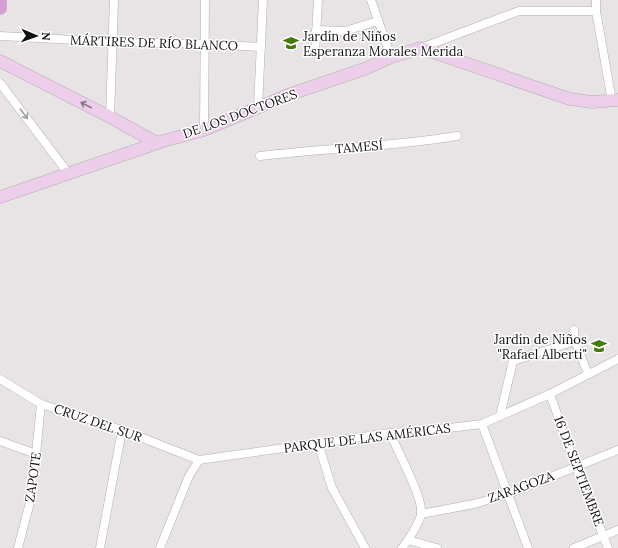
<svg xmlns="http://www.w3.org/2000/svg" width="618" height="548" viewBox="0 0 618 548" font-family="Lora,serif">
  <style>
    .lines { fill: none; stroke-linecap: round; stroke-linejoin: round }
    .street-casing { stroke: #b3afb0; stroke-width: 9 }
    .secondary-casing { stroke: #b3afb0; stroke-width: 13 }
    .primary-casing { stroke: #c1c1c1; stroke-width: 14 }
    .street { stroke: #fff; stroke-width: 8 }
    .secondary { stroke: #eccdea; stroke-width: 12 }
    .primary { stroke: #d99bd4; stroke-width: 13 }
    .oneway { stroke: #897888 }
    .oneway2 { stroke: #a09f9f }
    .labels { text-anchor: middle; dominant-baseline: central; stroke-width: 3; stroke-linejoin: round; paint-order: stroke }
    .poi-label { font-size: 13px; fill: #110f10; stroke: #fff; text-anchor: start }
    .street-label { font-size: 13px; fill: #110f10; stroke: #fff }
  </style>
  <rect width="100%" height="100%" fill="#e8e4e5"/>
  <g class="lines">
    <defs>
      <g id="street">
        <path d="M371 0 391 57"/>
        <path d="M596 0V11L612 101"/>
        <path d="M316 30 345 31 378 21"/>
        <path d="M0 36 113 42 205 44 261 47"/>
        <path d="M421 48 519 11H596"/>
        <path d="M315 53 318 0"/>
        <path d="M0 83 68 173"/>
        <path d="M258 107 263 0"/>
        <path d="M110 117 114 0"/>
        <path d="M204 130 205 0"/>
        <path d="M260 156C325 148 392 147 457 136"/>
        <path d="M574 330 575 341 588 374"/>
        <path d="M0 379 41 404 122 430 199 460"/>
        <path d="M550 394 576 467 608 548"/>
        <path d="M500 416 513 361 575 341"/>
        <path d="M482 424 528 548"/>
        <path d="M390 433C397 450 423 497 421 513 421 521 407 542 402 548"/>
        <path d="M0 441 36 454"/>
        <path d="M318 443 332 488 365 548"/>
        <path d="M421 514 474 504 508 494 618 450"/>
        <path d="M408 540 437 548"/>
        <path d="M18 548 29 506 36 454 41 404"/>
        <path d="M100 548 122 430"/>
        <path d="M160 548 189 476 199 460 390 433 449 428 482 424 550 394 618 359"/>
        <path d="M574 548 618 530"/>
      </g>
      <g id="secondary">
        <path d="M0 61 110 117 157 143"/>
        <path d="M0 197 163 141 204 130 288 95 367 68 391 57 421 48 570 99 592 102 618 100"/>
      </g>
      <path id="primary" d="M0 8V0"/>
    </defs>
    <use href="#street" class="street-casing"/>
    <use href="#secondary" class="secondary-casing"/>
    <use href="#primary" class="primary-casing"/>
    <use href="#street" class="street"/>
    <use href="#secondary" class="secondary"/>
    <use href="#primary" class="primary"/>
  </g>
  <defs><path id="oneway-shaft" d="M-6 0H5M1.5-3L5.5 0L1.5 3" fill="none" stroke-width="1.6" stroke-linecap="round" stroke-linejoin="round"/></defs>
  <use class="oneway" href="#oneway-shaft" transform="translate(86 105) rotate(-153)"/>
  <use class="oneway2" href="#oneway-shaft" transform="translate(24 114) rotate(53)"/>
  <defs>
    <symbol id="school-bare" viewBox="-9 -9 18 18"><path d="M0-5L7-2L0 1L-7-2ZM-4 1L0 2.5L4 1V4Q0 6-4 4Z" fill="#457a0a" stroke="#fff" stroke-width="2.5" paint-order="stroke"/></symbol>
  </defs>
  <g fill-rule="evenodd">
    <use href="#school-bare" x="280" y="32" width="22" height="22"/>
    <use href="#school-bare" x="588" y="335" width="22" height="22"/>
  </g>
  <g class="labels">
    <g class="poi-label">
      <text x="303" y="36">Jardín de Niños<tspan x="303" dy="15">Esperanza Morales Merida</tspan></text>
      <text x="587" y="339" text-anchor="end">Jardín de Niños<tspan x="587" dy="15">"Rafael Alberti"</tspan></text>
    </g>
    <g class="street-label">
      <text transform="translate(154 43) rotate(2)">MÁRTIRES DE RÍO BLANCO</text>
      <text transform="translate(240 114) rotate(-20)">DE LOS DOCTORES</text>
      <text transform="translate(359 147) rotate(-5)">TAMESÍ</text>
      <text transform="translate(98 423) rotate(19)">CRUZ DEL SUR</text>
      <text transform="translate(367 438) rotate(-7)">PARQUE DE LAS AMÉRICAS</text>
      <text transform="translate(579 471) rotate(69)">16 DE SEPTIEMBRE</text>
      <text transform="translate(33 477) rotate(-82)">ZAPOTE</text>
      <text transform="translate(521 487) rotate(-20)">ZARAGOZA</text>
    </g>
  </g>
  <g transform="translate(36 36) rotate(92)" stroke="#ffffff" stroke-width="3" paint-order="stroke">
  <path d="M0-3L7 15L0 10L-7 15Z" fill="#110f10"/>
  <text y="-6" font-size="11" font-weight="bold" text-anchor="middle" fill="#110f10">N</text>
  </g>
</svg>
